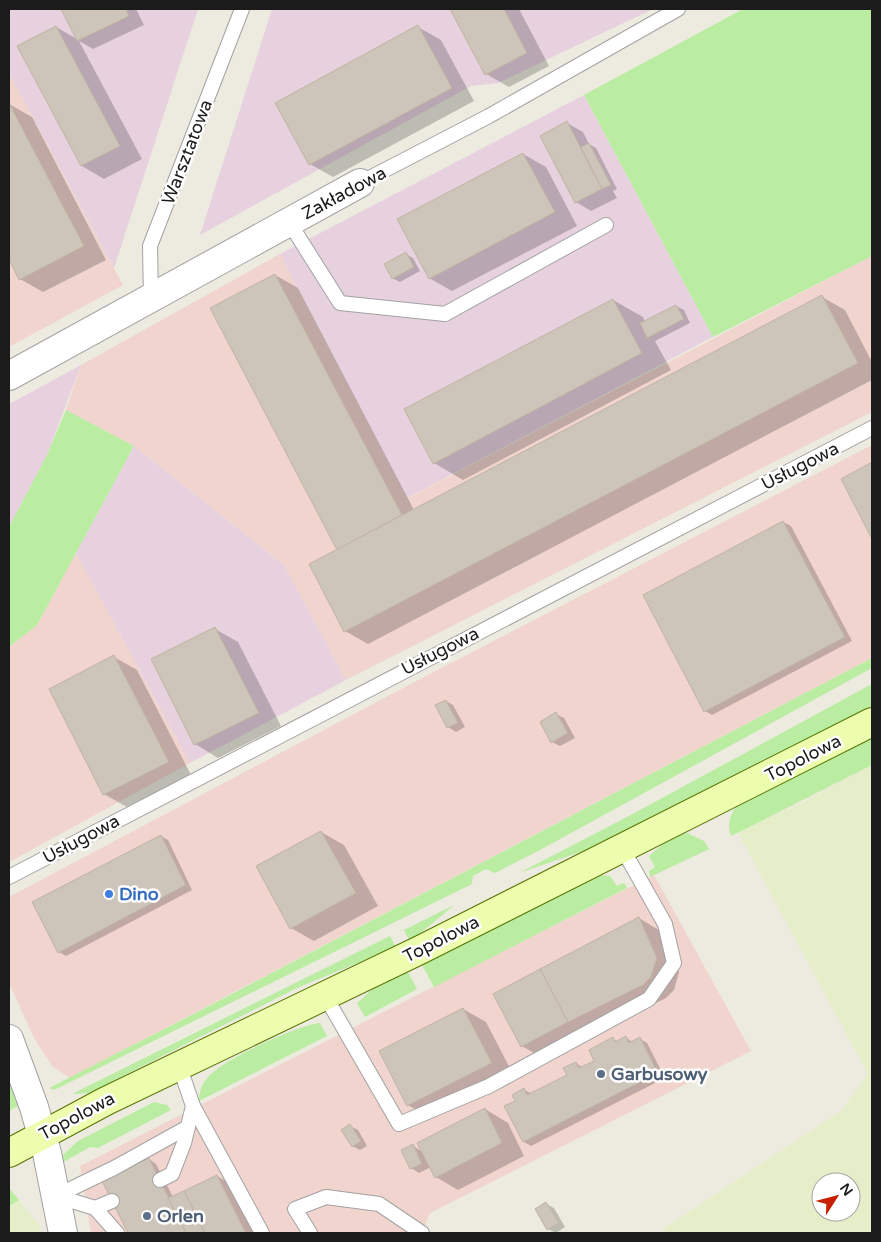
<svg xmlns="http://www.w3.org/2000/svg" width="881" height="1242" viewBox="0 0 881 1242" font-family="'Varela Round',sans-serif">
  <style>
    .commercial { fill: #f0d4cd }
    .industrial { fill: #e7d1df }
    .farmland { fill: #e5eec9; fill-rule: evenodd }
    .grass { fill: #baeca1 }
    .shadow { fill: #0003 }
    .building { fill: #cdc5b9; stroke: #c0b3a1 }
    .lines { fill: none; stroke-linecap: round; stroke-linejoin: round }
    .lane-casing { stroke: #a2a2a2; stroke-width: 16 }
    .street-casing { stroke: #a2a2a2; stroke-width: 30 }
    .secondary-casing { stroke: #557400; stroke-width: 30 }
    .lane { stroke: #fff; stroke-width: 14 }
    .street { stroke: #fff; stroke-width: 28 }
    .secondary { stroke: #ecfdae; stroke-width: 28 }
    .shop-dot { fill: #3f7fe0; stroke: #fff; stroke-width: 2 }
    .service-dot { fill: #5c6f8a; stroke: #fff; stroke-width: 2 }
    .labels { text-anchor: middle; dominant-baseline: central; stroke-width: 5; stroke-linejoin: round; paint-order: stroke }
    .street-label { font-size: 18px; fill: #1b1b1b; stroke: #fff }
    .shop-label { font-size: 18px; font-weight: bold; fill: #366cbe; stroke: #fff; text-anchor: start }
    .service-label { font-size: 18px; font-weight: bold; fill: #4e5e75; stroke: #fff; text-anchor: start }
  </style>
  <rect width="100%" height="100%" fill="#edebdf"/>
  <g class="commercial">
    <path d="M9 73 123 285 9 347Z"/>
    <path d="M280 254 408 498 872 256V412L346 680 284 565 134 446 66 410 81 365Z"/>
    <path d="M872 445V658L70 1078 52 1066 34 1038 9 983V897L403 688Z"/>
    <path d="M76 553 190 763 9 862V647L37 625Z"/>
    <path d="M654 875 751 1051 430 1213 422 1233H91L80 1166Z"/>
  </g>
  <g class="industrial">
    <path d="M9 9H198L114 268 9 73Z"/>
    <path d="M272 9H653L498 83 471 86 200 235Z"/>
    <path d="M584 95 713 337 407 498 280 254Z"/>
    <path d="M81 365 47 455 9 527V404Z"/>
    <path d="M134 446 284 565 346 680 190 763 76 553Z"/>
  </g>
  <g class="farmland">
    <path d="M872 765V1233H666L663 1229 841 1111 868 1074 737 831 801 803ZM821 1182H851V1212H821Z"/>
    <path d="M19 1200 39 1225 41 1233H9V1206Z"/>
  </g>
  <g class="grass">
    <path d="M743 9H872V256L713 337 584 95Z"/>
    <path d="M66 410 134 446 37 625 9 647V527L47 455Z"/>
    <path d="M872 658V668L540 850 495 873 486 869 473 876 472 884 54 1090 49 1088 180 1021Z"/>
    <path d="M872 684V708L601 845 519 873 629 816Z"/>
    <path d="M872 734V765L731 836C726 823 731 812 740 802Z"/>
    <path d="M687 833 704 841 709 849 650 877 649 871 655 867 649 856 672 836Z"/>
    <path d="M600 875 610 876 617 886 624 883 627 888 434 987 421 963Z"/>
    <path d="M454 905 410 942 404 930Z"/>
    <path d="M390 936 396 947 297 988 89 1093 72 1094Z"/>
    <path d="M407 970 417 989 365 1017 357 1003 374 988Z"/>
    <path d="M320 1023 327 1036 199 1101C199 1091 202 1084 209 1076 224 1059 298 1025 320 1023Z"/>
    <path d="M9 1069 18 1097V1106L9 1111Z"/>
    <path d="M154 1102 167 1105 171 1110 98 1148 90 1147 60 1164 64 1154 78 1141Z"/>
    <path d="M9 1188 19 1200 9 1206Z"/>
  </g>
  <g class="shadow">
    <path d="M63 9H136L144 25 93 49 79 41 142 159 104 179 82 166 56 27 77 39Z"/>
    <path d="M451 9H519L549 66 509 87 486 74Z"/>
    <path d="M418 27 441 40 474 101 333 177 310 164Z"/>
    <path d="M9 104 32 117 106 260 43 292 20 279 9 257Z"/>
    <path d="M567 123 583 132 589 144 596 148 617 189 613 191 617 198 591 211 576 202Z"/>
    <path d="M523 154 546 167 577 226 452 291 429 278Z"/>
    <path d="M406 254 413 258 420 271 400 282 392 278Z"/>
    <path d="M275 275 298 288 414 510 822 297 845 310 872 362V380L368 644 345 631 338 550Z"/>
    <path d="M613 300 643 317 645 322 676 306 684 310 690 323 655 341 671 370 463 480 434 463Z"/>
    <path d="M872 464V536L843 480Z"/>
    <path d="M783 522 791 526 852 641 712 715 705 711Z"/>
    <path d="M215 629 238 642 281 726 218 758 195 744 153 660Z"/>
    <path d="M114 657 137 670 191 775 127 807 104 794Z"/>
    <path d="M446 701 453 705 465 727 456 732 448 727Z"/>
    <path d="M556 714 564 718 575 738 560 746 552 742Z"/>
    <path d="M321 832 344 845 378 906 314 941 291 928Z"/>
    <path d="M161 836 168 840 192 890 66 956 59 952Z"/>
    <path d="M639 918 662 932 679 972 674 990 666 998 544 1059 522 1046Z"/>
    <path d="M463 1009 486 1022 514 1076 431 1119 408 1105 380 1052Z"/>
    <path d="M626 1038 633 1042 640 1039 647 1043 665 1078 531 1146 524 1142 517 1102 524 1090 532 1094 568 1075 576 1063 583 1068 596 1061 613 1039 618 1042Z"/>
    <path d="M485 1109 508 1123 524 1156 458 1190 436 1177 431 1167 419 1173 411 1168 402 1151 413 1146 423 1152Z"/>
    <path d="M350 1126 358 1130 367 1146 360 1150 352 1146Z"/>
    <path d="M149 1159 156 1164 173 1197 217 1176 233 1185 256 1233H129L104 1182Z"/>
    <path d="M546 1204 554 1208 565 1227 556 1233 548 1229Z"/>
  </g>
  <g class="building">
    <path d="M61 9H126L129 16 77 41Z"/>
    <path d="M450 9H504L527 53 485 75Z"/>
    <path d="M418 25 452 88 309 165 275 103Z"/>
    <path d="M56 26 120 146 81 166 17 46Z"/>
    <path d="M9 103 84 246 19 280 9 259Z"/>
    <path d="M567 121 602 189 575 203 540 136Z"/>
    <path d="M589 143 611 185 602 189 581 147Z"/>
    <path d="M523 153 555 212 429 279 397 219Z"/>
    <path d="M406 252 414 267 392 279 384 264Z"/>
    <path d="M275 274 402 515 337 550 210 308Z"/>
    <path d="M822 295 858 363 344 632 309 564Z"/>
    <path d="M613 299 642 353 433 464 404 409Z"/>
    <path d="M676 305 684 319 647 338 640 323Z"/>
    <path d="M872 462V539L841 479Z"/>
    <path d="M783 521 845 637 704 712 643 595Z"/>
    <path d="M215 627 259 713 194 745 151 659Z"/>
    <path d="M114 655 169 762 103 795 49 689Z"/>
    <path d="M446 700 458 723 447 728 435 705Z"/>
    <path d="M556 712 568 733 551 743 540 722Z"/>
    <path d="M321 831 356 893 290 929 256 866Z"/>
    <path d="M161 835 186 885 58 953 32 902Z"/>
    <path d="M639 917 657 958 651 977 643 985 568 1022 540 969Z"/>
    <path d="M540 969 568 1022 521 1047 493 994Z"/>
    <path d="M463 1008 492 1063 407 1106 379 1051Z"/>
    <path d="M626 1036 629 1043 640 1037 658 1073 523 1142 504 1106 515 1101 512 1095 524 1088 527 1095 567 1075 563 1068 576 1062 579 1068 594 1061 589 1050 613 1037 615 1042Z"/>
    <path d="M485 1108 502 1143 435 1178 417 1143Z"/>
    <path d="M350 1124 361 1141 352 1147 341 1130Z"/>
    <path d="M413 1144 422 1164 410 1169 401 1150Z"/>
    <path d="M149 1158 186 1233H128L102 1181Z"/>
    <path d="M217 1175 246 1233H205L184 1191Z"/>
    <path d="M184 1191 205 1233H186L168 1198Z"/>
    <path d="M546 1202 559 1223 547 1230 535 1209Z"/>
  </g>
  <g class="lines">
    <defs>
      <g id="lane">
        <path d="M360 183 489 116 678 9"/>
        <path d="M289 222 340 303 445 314 606 225"/>
        <path d="M151 299 150 246 242 9"/>
        <path d="M9 877 872 428"/>
        <path d="M324 994 399 1124 489 1086 649 999 674 963 665 924 622 848"/>
        <path d="M193 1106 262 1233"/>
        <path d="M160 1180 172 1174 184 1143 193 1106 179 1065"/>
        <path d="M56 1196 114 1168 188 1127"/>
        <path d="M56 1196 95 1208 112 1201"/>
        <path d="M95 1208 117 1233"/>
        <path d="M310 1233 295 1209 326 1197 379 1204 422 1233"/>
      </g>
      <g id="street">
        <path d="M9 376 360 183"/>
        <path d="M9 1039 34 1107 47 1153 63 1233"/>
      </g>
      <path id="secondary" d="M9 1153 106 1101 420 950 872 722"/>
    </defs>
    <use href="#lane" class="lane-casing"/>
    <use href="#street" class="street-casing"/>
    <use href="#secondary" class="secondary-casing"/>
    <use href="#lane" class="lane"/>
    <use href="#street" class="street"/>
    <use href="#secondary" class="secondary"/>
  </g>
  <circle class="shop-dot" cx="109" cy="894" r="5"/>
  <g class="service-dot">
    <circle cx="601" cy="1074" r="5"/>
    <circle cx="147" cy="1216" r="5"/>
  </g>
  <g class="labels">
    <g class="street-label">
      <text transform="translate(187 152) rotate(-69)">Warsztatowa</text>
      <text transform="translate(344 193) rotate(-28)">Zakładowa</text>
      <text transform="translate(800 466) rotate(-27)">Usługowa</text>
      <text transform="translate(440 651) rotate(-27)">Usługowa</text>
      <text transform="translate(803 758) rotate(-27)">Topolowa</text>
      <text transform="translate(81 839) rotate(-28)">Usługowa</text>
      <text transform="translate(441 939) rotate(-27)">Topolowa</text>
      <text transform="translate(77 1116) rotate(-28)">Topolowa</text>
    </g>
    <g class="shop-label">
      <text x="119" y="894">Dino</text>
    </g>
    <g class="service-label">
      <text x="611" y="1074">Garbusowy</text>
      <text x="157" y="1216">Orlen</text>
    </g>
  </g>
  <rect width="881" height="1242" fill="none" stroke="#1b1b1b" stroke-width="20"/>
  <g transform="translate(836 1197) rotate(54)"><circle r="24" fill="#ffffff" stroke="#a4a4a4"/>
  <path d="M0-4L9 19L0 12L-9 19Z" fill="#c62000"/>
  <text y="-8" font-size="14" font-weight="bold" text-anchor="middle" fill="#1b1b1b">N</text>
  </g>
</svg>
